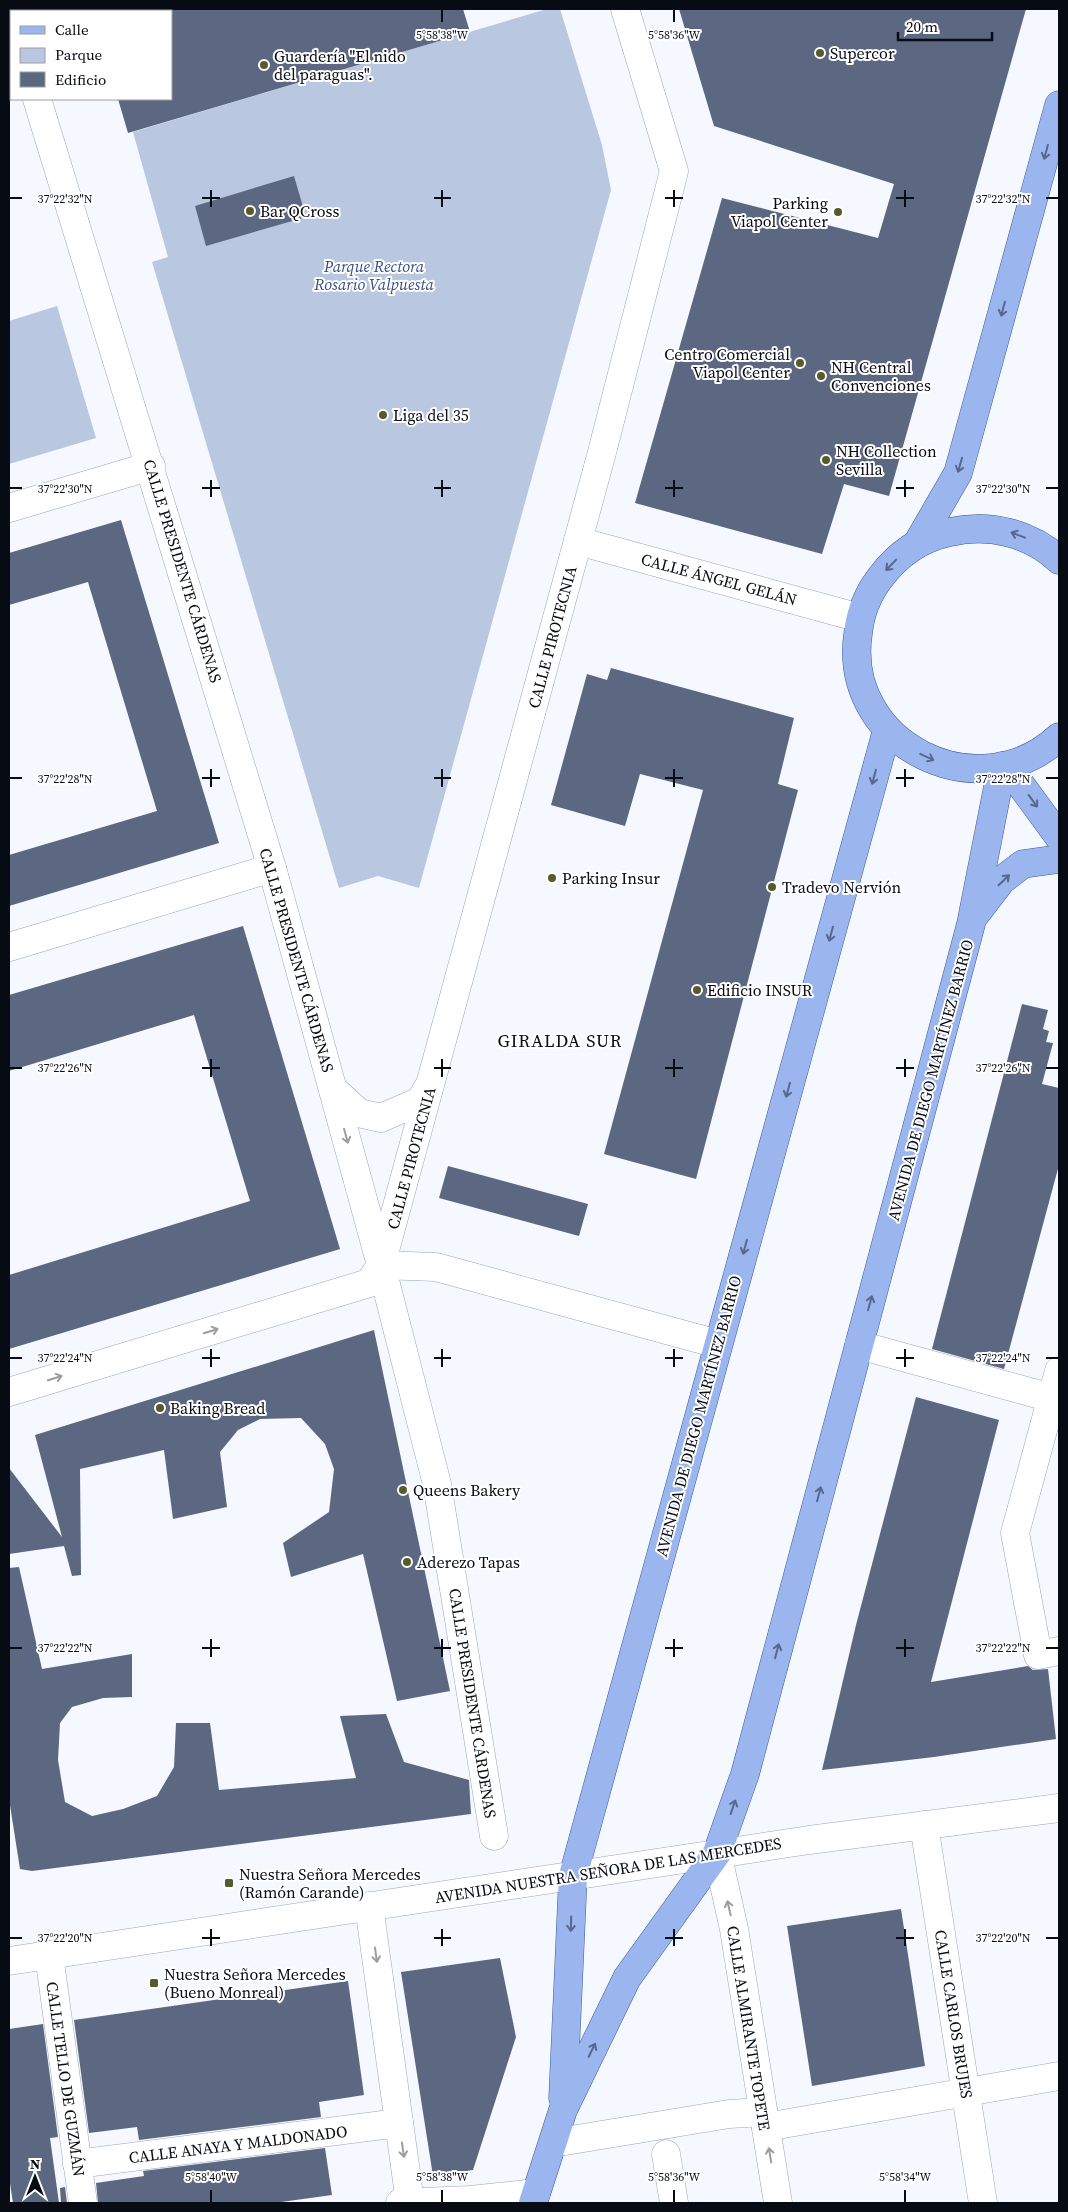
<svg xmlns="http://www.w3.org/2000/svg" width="1068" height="2212" viewBox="0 0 1068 2212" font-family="'Source Serif 4',serif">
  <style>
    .green { fill: #bac7e1 }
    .building { fill: #5c6881 }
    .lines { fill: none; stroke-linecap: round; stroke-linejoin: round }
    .minor-casing { stroke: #98a5c0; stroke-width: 29 }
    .major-casing { stroke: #3c5a9b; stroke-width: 29 }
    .minor { stroke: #fff; stroke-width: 28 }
    .major { stroke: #9bb5ee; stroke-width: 28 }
    .oneway { stroke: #58688c }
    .oneway2 { stroke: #9c9da1 }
    .ticks { fill: none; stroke: #070b14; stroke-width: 2 }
    .poi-dot { fill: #565b29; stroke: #fff; stroke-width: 2 }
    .labels { text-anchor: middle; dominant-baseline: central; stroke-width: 4; stroke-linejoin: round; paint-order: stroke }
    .poi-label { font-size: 16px; fill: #070b14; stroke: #fff; text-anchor: start }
    .park-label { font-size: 16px; font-style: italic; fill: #374e7f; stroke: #fff }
    .street-label { font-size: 16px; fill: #070b14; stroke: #fff }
    .neighbourhood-label { font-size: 18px; letter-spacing: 1px; fill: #070b14; stroke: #fff }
    .ticks-label { font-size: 12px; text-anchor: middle; fill: #070b14; stroke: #fff; stroke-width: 4; stroke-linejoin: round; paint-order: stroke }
  </style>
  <rect width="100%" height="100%" fill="#f5f8fe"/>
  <g class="green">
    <path d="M547 9H560L602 145 611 190 419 888 378 876 339 888 152 262 168 257 133 132Z"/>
    <path d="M57 306 96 438 9 464V321Z"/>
  </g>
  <g class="building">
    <path d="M171 9H463L470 32 128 133 118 99H171Z"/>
    <path d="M679 9H1026L889 496 844 484 822 554 635 503 722 198 878 238 894 184 714 126Z"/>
    <path d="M294 176 306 217 206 246 195 206Z"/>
    <path d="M121 520 219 843 9 906V855L157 811 88 582 9 605V553Z"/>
    <path d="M611 668 794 718 778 784 798 790 696 1179 604 1154 703 790 640 774 625 826 551 805 587 674 607 680Z"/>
    <path d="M243 926 340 1249 9 1349V1275L250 1201 194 1015 9 1071V995Z"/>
    <path d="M1022 1004 1048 1010 1043 1029 1049 1031 1046 1042 1053 1043 1042 1084 1059 1088V1165L1004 1369 932 1349Z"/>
    <path d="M448 1166 588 1204 579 1236 439 1198Z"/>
    <path d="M374 1330 450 1691 397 1701 363 1554 291 1577 283 1543 329 1512 334 1469 325 1444 301 1418 260 1419 238 1430 220 1452 227 1507 173 1519 164 1450 80 1469 81 1575 72 1576 64 1546 9 1554V1468L62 1537 35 1435Z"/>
    <path d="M916 1397 999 1420 931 1682 1028 1666 1033 1670 1048 1669 1056 1739 934 1757 822 1770 856 1625Z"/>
    <path d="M19 1567 42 1669 132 1654V1697L103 1698 72 1707 60 1723 58 1760 65 1802 92 1816 123 1809 157 1796 174 1767 176 1723H210L219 1790 356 1778 340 1716 386 1714 404 1762 469 1780 471 1814 32 1871 20 1869 9 1799V1568Z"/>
    <path d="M901 1909 925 2066 812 2086 787 1926Z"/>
    <path d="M500 1958 516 2037 473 2170 433 2176 401 1972Z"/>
    <path d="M348 1981 364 2095 319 2102 321 2117 139 2140 137 2127 89 2133 74 2020Z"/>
    <path d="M43 2024 58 2137 50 2138 59 2203H13L9 2177V2029Z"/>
    <path d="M325 2148 332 2195 274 2203H98L96 2183 144 2176 143 2171Z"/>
    <path d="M65 2187 67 2203H61L60 2188Z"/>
  </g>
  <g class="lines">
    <defs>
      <g id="minor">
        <path d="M10 9 11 12"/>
        <path d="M9 68H11"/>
        <path d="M37 99 272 868 381 1265 437 1484 494 1836"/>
        <path d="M9 508 151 466"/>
        <path d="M578 541 860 618"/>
        <path d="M9 947 272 868"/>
        <path d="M333 1089 359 1113 381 1118 420 1101 430 1084"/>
        <path d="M381 1265 436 1267 718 1344"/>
        <path d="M859 1345 1059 1400"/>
        <path d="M1059 1371 1015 1533 1038 1655 1059 1651"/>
        <path d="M9 1392 369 1283 381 1265 601 456 674 171 625 9"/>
        <path d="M924 1825 983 2203"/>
        <path d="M717 1853 734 1929 778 2203"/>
        <path d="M369 1906 410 2202"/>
        <path d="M49 1955 83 2203"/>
        <path d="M9 1961 809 1840 1059 1808"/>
        <path d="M766 2127 1059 2076"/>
        <path d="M553 2143 729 2114 763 2112"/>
        <path d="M666 2154 674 2203"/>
        <path d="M77 2164 399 2123"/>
        <path d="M400 2203 470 2200 536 2193"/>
      </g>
      <g id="major">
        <path d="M917 544 958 473 1059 105"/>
        <path d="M1059 560C1030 533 989 523 950 532 921 538 897 555 880 578 867 595 860 614 858 634 842 744 978 812 1059 737"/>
        <path d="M1007 766 1059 837"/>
        <path d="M975 915 1002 880 1023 864 1059 859"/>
        <path d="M563 2098 573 1876 887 730"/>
        <path d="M533 2203 563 2110 627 1978 717 1853 745 1774 971 924 1002 766"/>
      </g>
    </defs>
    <use href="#minor" class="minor-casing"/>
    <use href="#major" class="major-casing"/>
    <use href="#minor" class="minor"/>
    <use href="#major" class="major"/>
  </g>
  <defs><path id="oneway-shaft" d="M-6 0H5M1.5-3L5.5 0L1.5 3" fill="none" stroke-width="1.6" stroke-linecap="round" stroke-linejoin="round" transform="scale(1.25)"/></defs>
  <g class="oneway">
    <use href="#oneway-shaft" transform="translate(1046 152) rotate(105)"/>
    <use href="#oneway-shaft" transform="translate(1003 309) rotate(105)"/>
    <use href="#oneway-shaft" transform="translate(960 465) rotate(106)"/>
    <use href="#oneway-shaft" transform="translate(1018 535) rotate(-159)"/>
    <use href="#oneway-shaft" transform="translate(891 565) rotate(134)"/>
    <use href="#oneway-shaft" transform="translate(927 757) rotate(25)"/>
    <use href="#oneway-shaft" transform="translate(874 777) rotate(105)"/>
    <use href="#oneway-shaft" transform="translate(1033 801) rotate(54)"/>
    <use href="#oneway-shaft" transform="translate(1004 880) rotate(-44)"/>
    <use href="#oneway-shaft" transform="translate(831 934) rotate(105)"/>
    <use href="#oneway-shaft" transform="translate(788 1090) rotate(105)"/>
    <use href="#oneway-shaft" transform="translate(745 1247) rotate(105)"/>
    <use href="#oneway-shaft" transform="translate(870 1303) rotate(-75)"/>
    <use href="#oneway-shaft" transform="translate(819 1494) rotate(-75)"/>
    <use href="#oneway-shaft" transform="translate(777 1651) rotate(-75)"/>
    <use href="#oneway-shaft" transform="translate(733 1807) rotate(-71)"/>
    <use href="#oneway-shaft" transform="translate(571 1924) rotate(92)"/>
    <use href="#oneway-shaft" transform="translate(592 2050) rotate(-64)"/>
  </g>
  <g class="oneway2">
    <use href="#oneway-shaft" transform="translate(346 1136) rotate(75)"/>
    <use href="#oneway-shaft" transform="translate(211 1331) rotate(-17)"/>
    <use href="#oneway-shaft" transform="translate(55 1378) rotate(-17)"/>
    <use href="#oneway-shaft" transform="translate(729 1908) rotate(-103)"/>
    <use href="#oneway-shaft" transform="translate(376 1955) rotate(82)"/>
    <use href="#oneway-shaft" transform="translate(403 2150) rotate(82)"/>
    <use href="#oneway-shaft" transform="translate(770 2155) rotate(-99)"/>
  </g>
  <path class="ticks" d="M442 10V22M674 10V22M211 190V207M442 190V207M674 190V207M905 190V207M10 198H22M202 198H220M434 198H451M665 198H683M896 198H914M1046 198H1058M211 480V497M442 480V497M674 480V497M905 480V497M10 488H22M202 488H220M434 488H451M665 488H683M896 488H914M1046 488H1058M211 769V787M442 769V787M674 769V787M905 769V787M10 778H22M202 778H220M434 778H451M665 778H683M896 778H914M1046 778H1058M211 1059V1077M442 1059V1077M674 1059V1077M905 1059V1077M10 1068H22M202 1068H220M434 1068H451M665 1068H683M896 1068H914M1046 1068H1058M211 1349V1367M442 1349V1367M674 1349V1367M905 1349V1367M10 1358H22M202 1358H220M434 1358H451M665 1358H683M896 1358H914M1046 1358H1058M211 1639V1657M442 1639V1657M674 1639V1657M905 1639V1657M10 1648H22M202 1648H220M434 1648H451M665 1648H683M896 1648H914M1046 1648H1058M211 1929V1946M442 1929V1946M674 1929V1946M905 1929V1946M10 1938H22M202 1938H220M434 1938H451M665 1938H683M896 1938H914M1046 1938H1058M211 2190V2202M442 2190V2202M674 2190V2202M905 2190V2202"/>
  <g class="poi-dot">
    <circle cx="820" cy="53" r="5"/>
    <circle cx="264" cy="65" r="5"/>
    <circle cx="250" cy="211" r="5"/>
    <circle cx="838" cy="212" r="5"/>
    <circle cx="800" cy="363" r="5"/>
    <circle cx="821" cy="376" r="5"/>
    <circle cx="383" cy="415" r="5"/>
    <circle cx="826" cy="460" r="5"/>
    <circle cx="552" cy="878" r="5"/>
    <circle cx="772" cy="887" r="5"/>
    <circle cx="697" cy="990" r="5"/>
    <circle cx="160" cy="1408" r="5"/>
    <circle cx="403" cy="1490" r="5"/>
    <circle cx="407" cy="1562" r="5"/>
    <rect x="224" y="1878" width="10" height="10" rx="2.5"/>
    <rect x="149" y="1978" width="10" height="10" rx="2.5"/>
  </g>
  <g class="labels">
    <g class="poi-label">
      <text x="830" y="53">Supercor</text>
      <text x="274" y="56">Guardería "El nido<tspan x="274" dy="18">del paraguas".</tspan></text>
      <text x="828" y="203" text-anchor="end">Parking<tspan x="828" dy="18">Viapol Center</tspan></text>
      <text x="260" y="211">Bar QCross</text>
      <text x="790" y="354" text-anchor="end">Centro Comercial<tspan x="790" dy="18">Viapol Center</tspan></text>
      <text x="831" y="367">NH Central<tspan x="831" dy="18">Convenciones</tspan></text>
      <text x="393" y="415">Liga del 35</text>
      <text x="836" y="451">NH Collection<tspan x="836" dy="18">Sevilla</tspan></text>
      <text x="562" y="878">Parking Insur</text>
      <text x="782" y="887">Tradevo Nervión</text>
      <text x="707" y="990">Edificio INSUR</text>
      <text x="170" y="1408">Baking Bread</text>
      <text x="413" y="1490">Queens Bakery</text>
      <text x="417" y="1562">Aderezo Tapas</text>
      <text x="239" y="1874">Nuestra Señora Mercedes<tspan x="239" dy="18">(Ramón Carande)</tspan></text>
      <text x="164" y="1974">Nuestra Señora Mercedes<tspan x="164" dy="18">(Bueno Monreal)</tspan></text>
    </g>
    <g class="park-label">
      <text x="374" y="266">Parque Rectora<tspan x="374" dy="18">Rosario Valpuesta</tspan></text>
    </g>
    <g class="street-label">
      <text transform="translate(183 571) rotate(73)">CALLE PRESIDENTE CÁRDENAS</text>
      <text transform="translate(719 579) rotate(15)">CALLE ÁNGEL GELÁN</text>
      <text transform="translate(552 637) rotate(-75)">CALLE PIROTECNIA</text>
      <text transform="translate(297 960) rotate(74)">CALLE PRESIDENTE CÁRDENAS</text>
      <text transform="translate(930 1080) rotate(-75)">AVENIDA DE DIEGO MARTÍNEZ BARRIO</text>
      <text transform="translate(411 1158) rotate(-75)">CALLE PIROTECNIA</text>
      <text transform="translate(698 1416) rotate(-75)">AVENIDA DE DIEGO MARTÍNEZ BARRIO</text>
      <text transform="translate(473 1703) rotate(81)">CALLE PRESIDENTE CÁRDENAS</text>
      <text transform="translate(608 1870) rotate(-9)">AVENIDA NUESTRA SEÑORA DE LAS MERCEDES</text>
      <text transform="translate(954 2014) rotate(81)">CALLE CARLOS BRUJES</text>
      <text transform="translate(749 2028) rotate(81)">CALLE ALMIRANTE TOPETE</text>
      <text transform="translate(66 2079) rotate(82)">CALLE TELLO DE GUZMÁN</text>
      <text transform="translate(238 2144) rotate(-7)">CALLE ANAYA Y MALDONADO</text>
    </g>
    <g class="neighbourhood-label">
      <text x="560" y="1040">GIRALDA SUR</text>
    </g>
  </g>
  <g class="ticks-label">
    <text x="442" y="39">5°58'38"W</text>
    <text x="674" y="39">5°58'36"W</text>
    <text x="65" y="203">37°22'32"N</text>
    <text x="1003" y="203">37°22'32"N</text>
    <text x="65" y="493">37°22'30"N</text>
    <text x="1003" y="493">37°22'30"N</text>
    <text x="65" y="783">37°22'28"N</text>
    <text x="1003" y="783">37°22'28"N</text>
    <text x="65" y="1072">37°22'26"N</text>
    <text x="1003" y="1072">37°22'26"N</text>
    <text x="65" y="1362">37°22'24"N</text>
    <text x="1003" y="1362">37°22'24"N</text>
    <text x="65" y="1652">37°22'22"N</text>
    <text x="1003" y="1652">37°22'22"N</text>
    <text x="65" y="1942">37°22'20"N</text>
    <text x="1003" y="1942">37°22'20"N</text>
    <text x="211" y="2181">5°58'40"W</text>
    <text x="442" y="2181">5°58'38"W</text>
    <text x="674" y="2181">5°58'36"W</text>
    <text x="905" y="2181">5°58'34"W</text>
  </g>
  <rect width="1068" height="2212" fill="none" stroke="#070b14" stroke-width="20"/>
  <rect x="10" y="10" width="162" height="90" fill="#ffffff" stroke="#9c9da1"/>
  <rect x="20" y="26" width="25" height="8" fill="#9bb5ee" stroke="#9c9da1"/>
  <text x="55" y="35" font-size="15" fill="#070b14">Calle</text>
  <rect x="20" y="48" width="25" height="15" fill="#bac7e1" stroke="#9c9da1"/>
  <text x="55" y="60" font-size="15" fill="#070b14">Parque</text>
  <rect x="20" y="72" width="25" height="15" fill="#5c6881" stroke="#9c9da1"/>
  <text x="55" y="85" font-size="15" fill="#070b14">Edificio</text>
  <g transform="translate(35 2177)" stroke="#ffffff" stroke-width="4" paint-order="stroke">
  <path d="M0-4L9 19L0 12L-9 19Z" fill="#070b14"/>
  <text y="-8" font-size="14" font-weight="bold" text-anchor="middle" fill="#070b14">N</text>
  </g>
  <path d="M898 32v8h94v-8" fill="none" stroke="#070b14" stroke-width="2.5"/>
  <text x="906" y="32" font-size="15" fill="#070b14" stroke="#ffffff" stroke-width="4" paint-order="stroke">20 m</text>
</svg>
